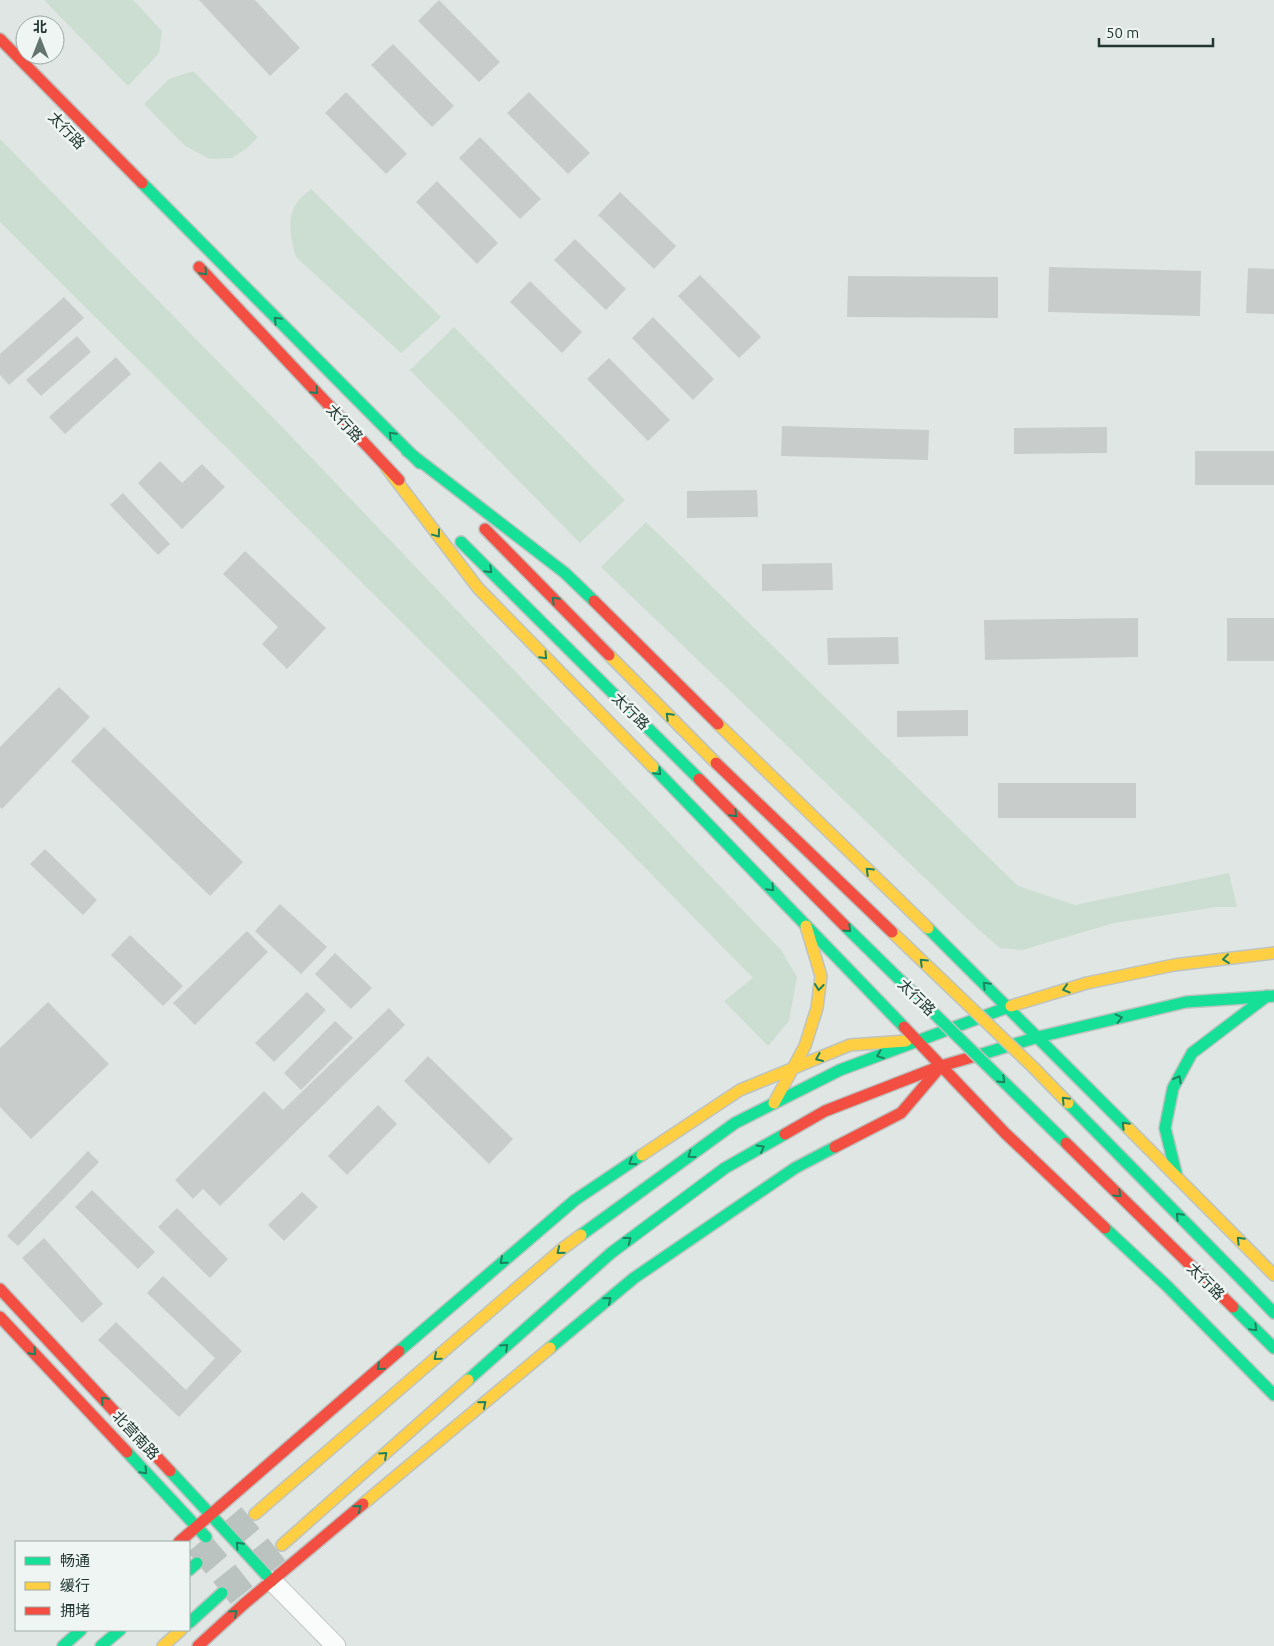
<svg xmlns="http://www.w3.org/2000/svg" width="1274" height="1646" viewBox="0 0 1274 1646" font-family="Ubuntu,'Noto Sans SC',sans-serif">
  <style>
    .green { fill: #cbded1 }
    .building { fill: #c8cdcb }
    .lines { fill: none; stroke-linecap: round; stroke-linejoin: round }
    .primary-tunnel { stroke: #bac3bf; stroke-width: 28; stroke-dasharray: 28 14; stroke-linecap: butt }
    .street-casing { stroke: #bdc3c0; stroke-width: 21 }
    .fast-casing { stroke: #bdc3c1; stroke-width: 14 }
    .slow-casing { stroke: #bdc3c1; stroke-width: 14 }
    .jam-casing { stroke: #bdc3c1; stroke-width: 14 }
    .street { stroke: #fafbfb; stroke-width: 19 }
    .fast { stroke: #16e098; stroke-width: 11 }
    .slow { stroke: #ffcf43; stroke-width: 11 }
    .jam { stroke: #f24e42; stroke-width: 11 }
    .fast-bridge-casing { stroke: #bbc3c0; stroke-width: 14; stroke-linecap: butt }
    .slow-bridge-casing { stroke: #bbc3c0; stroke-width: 14; stroke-linecap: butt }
    .jam-bridge-casing { stroke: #bbc3c0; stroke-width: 14; stroke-linecap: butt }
    .fast-bridge { stroke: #16e098; stroke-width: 11 }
    .slow-bridge { stroke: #ffcf43; stroke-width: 11 }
    .jam-bridge { stroke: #f24e42; stroke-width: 11 }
    .oneway { stroke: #1c825f }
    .labels { text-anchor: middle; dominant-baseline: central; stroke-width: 5; stroke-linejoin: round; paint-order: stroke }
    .street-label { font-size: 15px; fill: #213631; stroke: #eef5f2 }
  </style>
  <rect width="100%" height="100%" fill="#e0e6e3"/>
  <g class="green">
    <path d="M44 0H133L162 31 159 53 128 86Z"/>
    <path d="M193 71 258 137 246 149 232 158 210 159 185 146 144 104 169 79Z"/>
    <path d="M0 139 285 430 781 950 797 977 789 1021 768 1046 724 1001 753 978 520 740 0 222Z"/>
    <path d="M311 189 441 317 401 353 296 257C291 239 285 216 299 200 302 196 307 193 311 189Z"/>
    <path d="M454 327 625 500 580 543 410 370Z"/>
    <path d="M646 522 1018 886 1075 905 1229 873 1237 907H1216L1114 923 1022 950 1000 948 979 930 601 567Z"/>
  </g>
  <g class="building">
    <path d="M199 0H255L300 48 270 76Z"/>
    <path d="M439 0 500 62 479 82 418 21Z"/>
    <path d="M393 44 454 106 432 127 371 65Z"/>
    <path d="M346 92 407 154 386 174 325 113Z"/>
    <path d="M529 92 590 153 568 174 507 113Z"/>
    <path d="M480 137 541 199 520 219 459 158Z"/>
    <path d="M437 181 498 243 477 264 416 202Z"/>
    <path d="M620 192 676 246 654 269 598 215Z"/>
    <path d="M575 239 626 289 606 310 554 260Z"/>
    <path d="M1049 267 1201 271 1200 316 1048 312Z"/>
    <path d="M1248 268 1274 269V314L1246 313Z"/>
    <path d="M700 275 761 337 739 358 678 296Z"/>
    <path d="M848 276 998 277V318L847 317Z"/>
    <path d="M530 281 582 332 562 353 510 302Z"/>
    <path d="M64 297 84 318 9 385 0 375V354Z"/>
    <path d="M653 317 714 379 693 400 632 338Z"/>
    <path d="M77 336 91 352 41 396 26 380Z"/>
    <path d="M116 357 131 374 65 434 49 417Z"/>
    <path d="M609 358 670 420 648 441 587 379Z"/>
    <path d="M782 426 929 430 928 460 781 456Z"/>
    <path d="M1107 427V453L1014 454V428Z"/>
    <rect x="1195" y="451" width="79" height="34"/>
    <path d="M160 461 182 483 202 464 225 487 182 529 138 483Z"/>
    <path d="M757 490 758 517 687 518V491Z"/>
    <path d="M123 493 170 544 158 555 110 505Z"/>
    <path d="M245 551 326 628 287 669 262 644 278 627 223 574Z"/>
    <path d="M832 563 833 590 762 591V564Z"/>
    <path d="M1138 618V657L985 660 984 620Z"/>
    <rect x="1227" y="618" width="47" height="43"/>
    <path d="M898 637 899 664 828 665 827 638Z"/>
    <path d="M59 687 90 717 2 809 0 807V747Z"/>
    <path d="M968 710V736L897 737V711Z"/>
    <path d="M104 727 243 862 210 896 71 761Z"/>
    <rect x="998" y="783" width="138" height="35"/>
    <path d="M45 849 97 900 83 915 30 864Z"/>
    <path d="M280 904 327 947 301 974 255 931Z"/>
    <path d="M247 931 268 952 195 1025 173 1003Z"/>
    <path d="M130 935 183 986 163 1006 111 955Z"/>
    <path d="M335 953 372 988 351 1009 315 974Z"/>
    <path d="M307 992 326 1010 274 1062 255 1043Z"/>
    <path d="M48 1002 109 1064 31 1139 0 1107V1048Z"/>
    <path d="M389 1008 405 1025 220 1206 203 1189 193 1199 175 1180 264 1091 283 1110Z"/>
    <path d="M335 1021 353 1038 301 1090 284 1073Z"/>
    <path d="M428 1056 513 1139 489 1164 404 1081Z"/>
    <path d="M378 1105 397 1124 347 1175 328 1156Z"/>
    <path d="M88 1151 99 1162 18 1246 7 1236Z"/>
    <path d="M92 1190 155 1252 138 1269 75 1207Z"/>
    <path d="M302 1192 318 1207 284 1241 268 1225Z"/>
    <path d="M177 1208 228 1259 210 1278 158 1227Z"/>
    <path d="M44 1238 103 1304 82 1323 22 1258Z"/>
    <path d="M163 1276 242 1351 179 1417 98 1340 116 1322 186 1390 215 1358 147 1293Z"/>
  </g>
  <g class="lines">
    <g class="primary-tunnel">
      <path d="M197 1563 255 1514"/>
      <path d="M222 1593 282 1545"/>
    </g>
    <defs>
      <path id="street" d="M272 1581 336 1646"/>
      <g id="fast">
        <path d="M142 183 420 463"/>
        <path d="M407 451 565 573 594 601"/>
        <path d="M461 542 699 779"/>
        <path d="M653 767 904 1027"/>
        <path d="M928 928 1128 1128"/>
        <path d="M979 1055 1038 1037 1186 1002 1274 996"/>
        <path d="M1177 1177 1165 1128 1173 1088 1192 1053 1267 996"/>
        <path d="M1105 1228 1167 1286 1274 1395"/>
        <path d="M581 1235 735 1123 840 1070 1011 1006"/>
        <path d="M1250 1288 1274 1313"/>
        <path d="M1233 1307 1274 1348"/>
        <path d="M550 1348 634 1278 795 1168 835 1147"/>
        <path d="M399 1351 575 1200 642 1155"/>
        <path d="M468 1380 611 1253 725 1168 785 1134"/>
        <path d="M127 1452 206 1537"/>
        <path d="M170 1471 272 1581"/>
        <path d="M189 1570 197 1563"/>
        <path d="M189 1623 222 1593"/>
        <path d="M63 1646 81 1630"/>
        <path d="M101 1646 120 1630"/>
      </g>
      <g id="slow">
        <path d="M386 467 478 588 653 767"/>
        <path d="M609 655 716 763"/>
        <path d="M718 724 928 928"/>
        <path d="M1011 1006 1087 983 1174 965 1274 953"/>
        <path d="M774 1103 805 1046 817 1008 821 976 806 926"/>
        <path d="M1128 1128 1274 1275"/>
        <path d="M642 1155 740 1090 850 1045 906 1041"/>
        <path d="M363 1504 550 1348"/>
        <path d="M255 1514 562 1249 581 1235"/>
        <path d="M282 1545 468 1380"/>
        <path d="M163 1646 181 1630"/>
      </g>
      <g id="jam">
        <path d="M0 39 142 183"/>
        <path d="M199 267 399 480"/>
        <path d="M485 529 609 655"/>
        <path d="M594 601 718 724"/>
        <path d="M904 1027 1005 1133 1105 1228"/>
        <path d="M785 1134 825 1111 941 1066 979 1055"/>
        <path d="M835 1147 901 1113 941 1066"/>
        <path d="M0 1289 170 1471"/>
        <path d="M0 1317 127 1452"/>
        <path d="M179 1542 399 1351"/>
        <path d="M198 1646 244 1604 363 1504"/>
      </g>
    </defs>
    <use href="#street" class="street-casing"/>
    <use href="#fast" class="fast-casing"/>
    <use href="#slow" class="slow-casing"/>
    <use href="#jam" class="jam-casing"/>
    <use href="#street" class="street"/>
    <use href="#fast" class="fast"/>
    <use href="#slow" class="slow"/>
    <use href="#jam" class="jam"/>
    <defs>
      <g id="fast-bridge">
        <path d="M845 926 1066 1143"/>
        <path d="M1068 1103 1250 1288"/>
      </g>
      <path id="slow-bridge" d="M892 932 1033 1067 1068 1103"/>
      <g id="jam-bridge">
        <path d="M716 763 892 932"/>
        <path d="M699 779 845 926"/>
        <path d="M1066 1143 1233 1307"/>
      </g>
    </defs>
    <use href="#fast-bridge" class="fast-bridge-casing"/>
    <use href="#slow-bridge" class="slow-bridge-casing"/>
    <use href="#jam-bridge" class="jam-bridge-casing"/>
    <use href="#fast-bridge" class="fast-bridge"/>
    <use href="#slow-bridge" class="slow-bridge"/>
    <use href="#jam-bridge" class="jam-bridge"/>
  </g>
  <defs><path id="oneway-chevron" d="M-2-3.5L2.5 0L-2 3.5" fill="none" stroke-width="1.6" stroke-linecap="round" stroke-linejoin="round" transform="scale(1.25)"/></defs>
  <g class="oneway">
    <use href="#oneway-chevron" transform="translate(204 272) rotate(46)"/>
    <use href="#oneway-chevron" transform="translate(277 320) rotate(-135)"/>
    <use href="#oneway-chevron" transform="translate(315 391) rotate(47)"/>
    <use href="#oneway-chevron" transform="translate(392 435) rotate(-135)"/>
    <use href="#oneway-chevron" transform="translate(437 534) rotate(53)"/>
    <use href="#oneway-chevron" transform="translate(489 570) rotate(45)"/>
    <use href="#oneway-chevron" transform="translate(555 600) rotate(-135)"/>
    <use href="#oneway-chevron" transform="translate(544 656) rotate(46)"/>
    <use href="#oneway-chevron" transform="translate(669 716) rotate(-135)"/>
    <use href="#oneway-chevron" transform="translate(658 772) rotate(46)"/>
    <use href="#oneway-chevron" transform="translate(734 814) rotate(46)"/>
    <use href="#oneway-chevron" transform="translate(869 871) rotate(-136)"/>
    <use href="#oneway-chevron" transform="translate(771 888) rotate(46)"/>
    <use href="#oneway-chevron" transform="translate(848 929) rotate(44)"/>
    <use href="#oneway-chevron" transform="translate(1226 959) rotate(173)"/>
    <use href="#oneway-chevron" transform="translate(923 962) rotate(-136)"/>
    <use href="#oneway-chevron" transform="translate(986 985) rotate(-135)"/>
    <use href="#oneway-chevron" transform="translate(819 987) rotate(96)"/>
    <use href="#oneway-chevron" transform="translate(1066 989) rotate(163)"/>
    <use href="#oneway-chevron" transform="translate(1119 1018) rotate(-13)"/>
    <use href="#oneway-chevron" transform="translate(880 1055) rotate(159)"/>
    <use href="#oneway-chevron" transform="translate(819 1058) rotate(157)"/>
    <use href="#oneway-chevron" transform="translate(1178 1079) rotate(-62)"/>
    <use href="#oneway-chevron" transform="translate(1002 1080) rotate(44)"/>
    <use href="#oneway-chevron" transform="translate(1065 1100) rotate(-134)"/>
    <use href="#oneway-chevron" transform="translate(1125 1125) rotate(-135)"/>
    <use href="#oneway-chevron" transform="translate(761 1148) rotate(-30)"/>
    <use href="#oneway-chevron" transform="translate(691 1155) rotate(144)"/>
    <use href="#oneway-chevron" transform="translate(632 1162) rotate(147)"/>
    <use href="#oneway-chevron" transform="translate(1118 1194) rotate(44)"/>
    <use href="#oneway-chevron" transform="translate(1179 1216) rotate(-134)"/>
    <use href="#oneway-chevron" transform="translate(628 1240) rotate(-37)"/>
    <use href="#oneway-chevron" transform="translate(1240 1240) rotate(-135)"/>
    <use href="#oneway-chevron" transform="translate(560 1251) rotate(141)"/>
    <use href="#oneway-chevron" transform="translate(503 1261) rotate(139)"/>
    <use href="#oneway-chevron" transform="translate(608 1300) rotate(-40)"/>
    <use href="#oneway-chevron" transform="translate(1254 1328) rotate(45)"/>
    <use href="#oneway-chevron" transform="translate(505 1347) rotate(-42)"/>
    <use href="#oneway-chevron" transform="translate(33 1352) rotate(47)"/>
    <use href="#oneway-chevron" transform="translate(437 1357) rotate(139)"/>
    <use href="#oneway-chevron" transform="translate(380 1367) rotate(139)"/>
    <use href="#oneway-chevron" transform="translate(104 1400) rotate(-133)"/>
    <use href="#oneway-chevron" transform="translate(483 1404) rotate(-40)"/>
    <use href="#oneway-chevron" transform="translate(384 1455) rotate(-42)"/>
    <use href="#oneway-chevron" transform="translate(144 1471) rotate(47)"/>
    <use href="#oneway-chevron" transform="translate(358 1508) rotate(-40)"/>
    <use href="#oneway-chevron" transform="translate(239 1545) rotate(-133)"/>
    <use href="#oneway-chevron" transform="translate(234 1613) rotate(-42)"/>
  </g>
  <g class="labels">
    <g class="street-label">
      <text transform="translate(67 130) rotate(46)">太行路</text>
      <text transform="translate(345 423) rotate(47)">太行路</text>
      <text transform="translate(631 711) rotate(45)">太行路</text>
      <text transform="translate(917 997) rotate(44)">太行路</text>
      <text transform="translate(1206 1281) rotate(45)">太行路</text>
      <text transform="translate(136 1435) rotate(47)">北营南路</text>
    </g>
  </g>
  <rect x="15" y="1541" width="175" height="90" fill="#eef5f2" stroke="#9ca9a5"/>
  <rect x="25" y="1557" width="25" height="8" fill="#16e098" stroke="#9ca9a5"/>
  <text x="60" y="1566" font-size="15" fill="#213631">畅通</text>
  <rect x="25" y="1582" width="25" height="8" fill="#ffcf43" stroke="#9ca9a5"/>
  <text x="60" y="1591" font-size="15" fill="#213631">缓行</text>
  <rect x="25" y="1607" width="25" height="8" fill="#f24e42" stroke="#9ca9a5"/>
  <text x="60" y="1616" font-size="15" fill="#213631">拥堵</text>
  <g transform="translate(40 40)"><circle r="24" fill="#eef5f2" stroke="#9ca9a5"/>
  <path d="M0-4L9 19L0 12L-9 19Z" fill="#64746f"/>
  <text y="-8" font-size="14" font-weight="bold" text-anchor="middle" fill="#213631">北</text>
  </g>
  <path d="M1099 38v8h114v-8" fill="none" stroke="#213631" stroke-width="2.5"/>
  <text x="1106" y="38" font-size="15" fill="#213631" stroke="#eef5f2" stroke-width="4" paint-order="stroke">50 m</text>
</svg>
